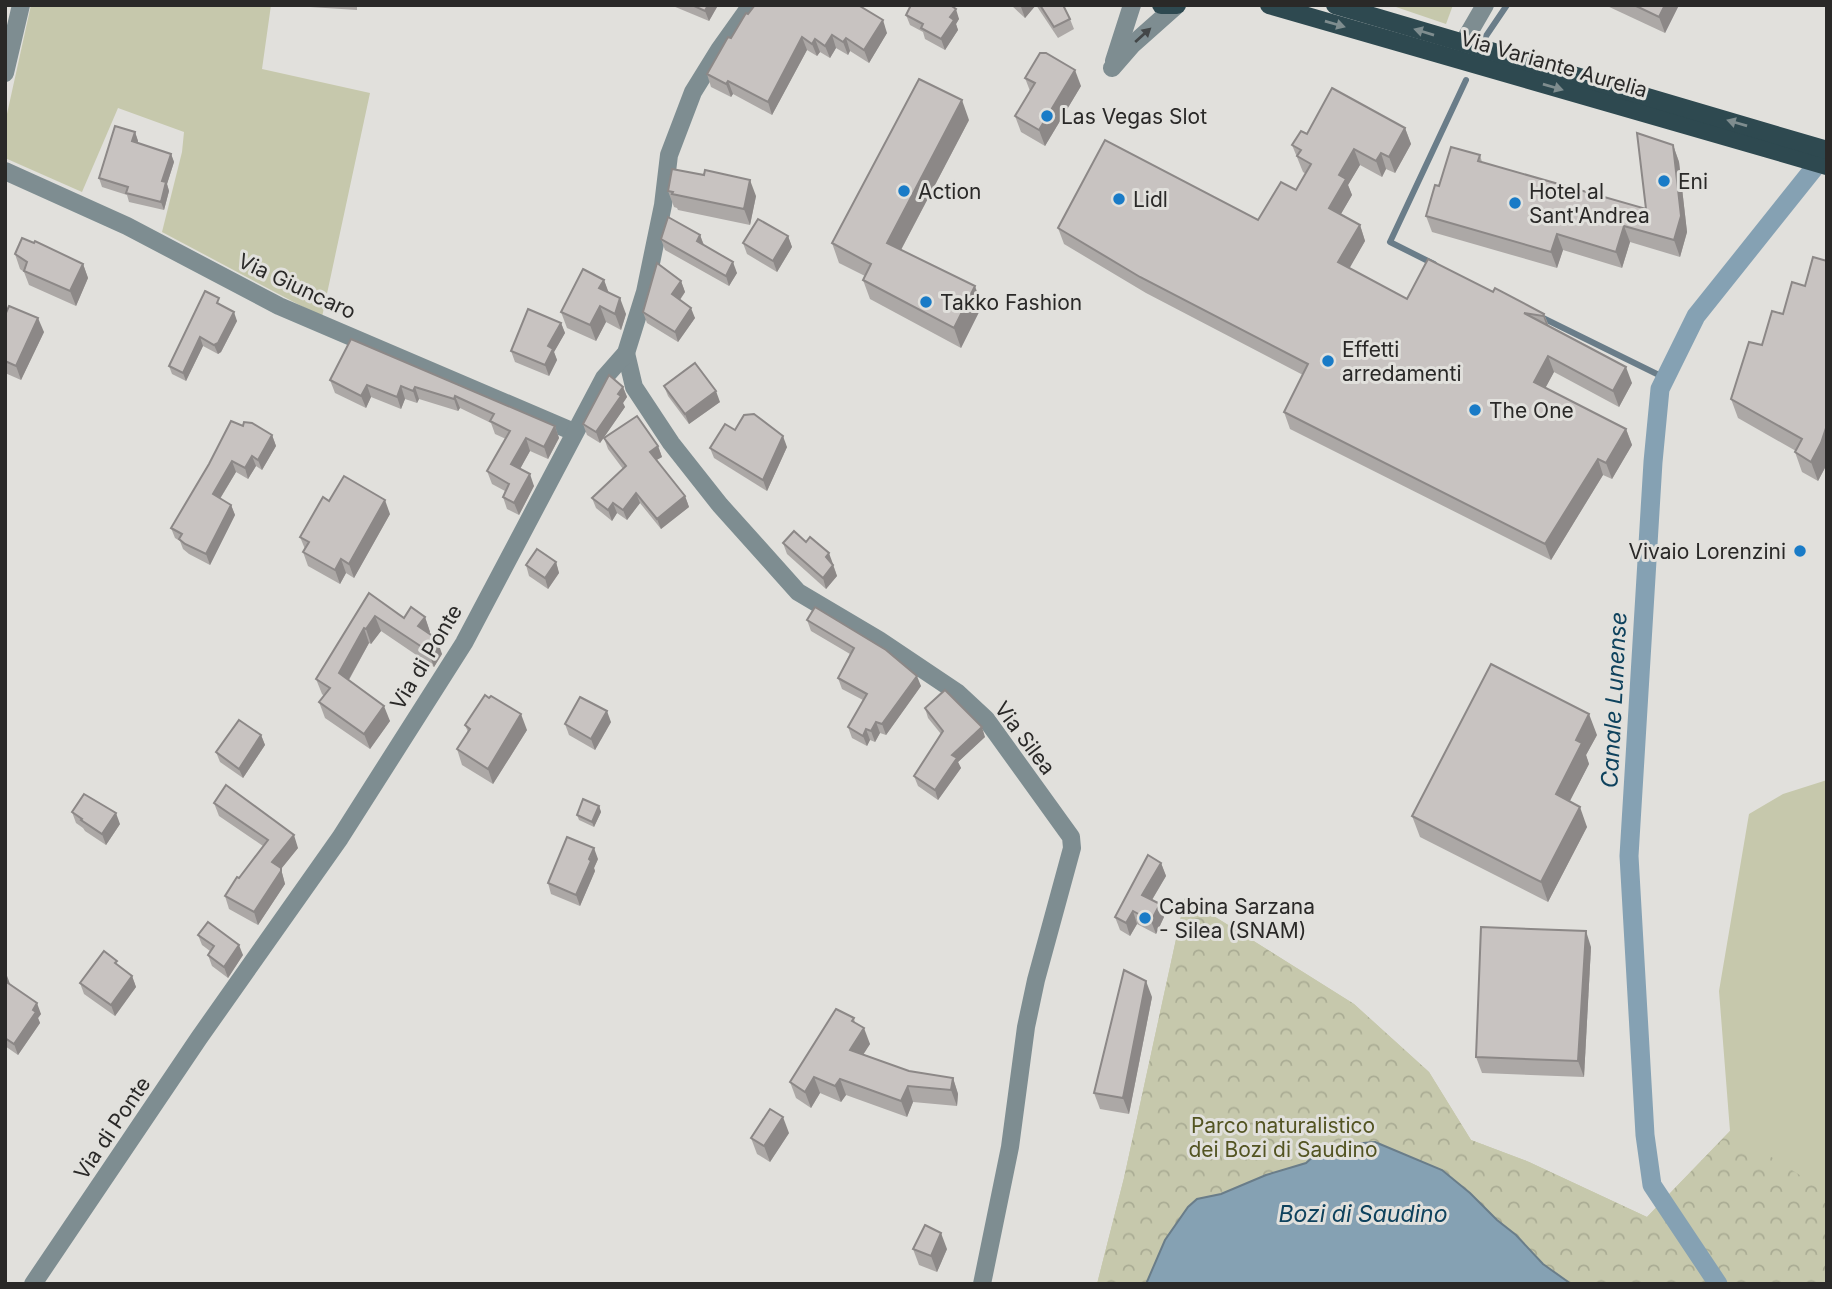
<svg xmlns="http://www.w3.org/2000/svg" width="1832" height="1289" viewBox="0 0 1832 1289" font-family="Inter,sans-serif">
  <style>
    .grass { fill: #c6c8ac }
    .park { fill: url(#park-crowns) }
    .water { fill: #85a1b3; stroke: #6a7d89; stroke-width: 2 }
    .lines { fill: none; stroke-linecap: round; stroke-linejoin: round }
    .stream { stroke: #6a7d89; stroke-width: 6 }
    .canal { stroke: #85a1b3; stroke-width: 19 }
    .minor { stroke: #7e8d91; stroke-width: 18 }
    .major { stroke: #2e4950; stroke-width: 18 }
    .wall { fill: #aca8a6 }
    .shaded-wall { fill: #8c8887 }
    .building { fill: #c8c3c1; stroke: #8c8887; stroke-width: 2 }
    .oneway { fill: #7f8d8f }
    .oneway2 { fill: #434748 }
    .poi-dot { fill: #197bc7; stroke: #e1e0dc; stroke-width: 2.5 }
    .labels { text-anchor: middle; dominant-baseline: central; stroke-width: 6; stroke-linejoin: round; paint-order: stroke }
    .street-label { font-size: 21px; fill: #2a2928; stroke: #e1e0dc }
    .poi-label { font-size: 21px; fill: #2a2928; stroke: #e1e0dc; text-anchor: start }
    .park-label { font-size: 21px; fill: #535422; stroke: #e1e0dc }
    .water-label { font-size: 23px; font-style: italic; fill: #0e425d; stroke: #e1e0dc }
  </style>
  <defs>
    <pattern id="park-crowns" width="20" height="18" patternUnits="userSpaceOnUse" patternTransform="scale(1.75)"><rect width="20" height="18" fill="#c6c8ac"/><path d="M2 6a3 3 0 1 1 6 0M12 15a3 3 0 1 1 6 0" fill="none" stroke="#aaac94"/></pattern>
  </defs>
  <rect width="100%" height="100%" fill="#e1e0dc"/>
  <g class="grass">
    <path d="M31 5H271L262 69 370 93 322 317 162 232 182 152 184 132 118 108 82 192 5 158V123Z"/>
    <path d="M1397 5H1453L1446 24 1396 7Z"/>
    <path d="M1827 780V1267L1097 1284 1124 1178 1185 898 1354 1004 1429 1072 1471 1140 1529 1162 1647 1217 1730 1131 1719 991 1749 814 1783 794Z"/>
  </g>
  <path class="park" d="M1185 898 1354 1004 1429 1072 1471 1140 1529 1162 1647 1217 1730 1131 1806 1179 1827 1180V1284H1097L1124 1178Z"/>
  <path class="water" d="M1375 1142 1442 1170 1470 1193 1497 1220 1516 1235 1543 1264 1571 1284H1146L1165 1240 1188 1207 1197 1199 1221 1194 1266 1175 1306 1163 1316 1154 1339 1145Z"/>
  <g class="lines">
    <g class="stream">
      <path d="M1486 36 1507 5"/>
      <path d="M1434 264 1390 242 1466 80"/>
      <path d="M1541 317 1665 378"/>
    </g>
    <path class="canal" d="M1718 1284 1652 1185 1645 1135 1629 856 1653 462 1660 389 1696 316 1827 152"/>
    <g class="minor">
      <path d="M1463 43 1485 5"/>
      <path d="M1114 61 1132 5"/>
      <path d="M1112 68 1132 45 1177 5"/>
      <path d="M5 73 21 5"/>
      <path d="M5 171 127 226 279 306 574 432"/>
      <path d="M626 353 634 387 671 443 720 505 798 592 879 640 958 693 986 719 1071 837 1072 848 1036 980 1026 1027 1010 1147 982 1284"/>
      <path d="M33 1284 199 1038 340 838 464 643 604 378 626 353 645 292 663 205 669 155 693 92 719 50 751 5"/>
    </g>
    <g class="major">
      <path d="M1161 5H1177"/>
      <path d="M1269 5 1827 166"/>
      <path d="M1335 5 1827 150"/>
    </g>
  </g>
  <g class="wall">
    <path d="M309 5H357V10L310 7Z"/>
    <path d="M673 5H716L717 7 709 21 673 6Z"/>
    <path d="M1011 5H1036L1025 18Z"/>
    <path d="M1036 5H1063L1070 19 1074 29 1058 38Z"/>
    <path d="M1605 5H1679L1665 33Z"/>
    <path d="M952 7 959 19 956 24 958 30 945 50 925 39 923 32 910 25 906 15Z"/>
    <path d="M748 14 887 33 869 63 850 51 848 55 836 48 830 58 820 52 817 56 807 50 772 115 733 94 731 97 711 87 707 74Z"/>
    <path d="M1025 78 1081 86 1045 146 1021 132 1015 116 1030 91Z"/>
    <path d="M969 120 901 250 982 306 961 348 870 299 863 280 865 276 839 263 832 243Z"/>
    <path d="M1405 128 1411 144 1395 173 1386 169 1382 177 1360 165 1348 185 1352 195 1341 214 1360 225 1365 241 1349 268 1407 299 1493 292 1544 314 1549 326 1632 383 1619 407 1554 372 1545 388 1626 429 1632 445 1612 479 1603 475 1551 560 1290 429 1284 412 1303 375 1146 293 1064 244 1058 228 1258 220 1296 190 1306 174 1303 172 1292 145 1307 134Z"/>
    <path d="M135 132 138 141 137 143 171 154 174 162 167 184 169 191 164 210 129 202 127 195 102 187 99 178Z"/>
    <path d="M1673 145 1679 162 1687 232 1680 257 1630 242 1622 268 1563 250 1557 268 1432 232 1426 216 1480 155 1482 162 1646 209Z"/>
    <path d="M668 191 756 196 750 225 678 210 677 208 674 207Z"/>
    <path d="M700 235 704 245 737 273 729 286 665 250 661 239Z"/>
    <path d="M788 236 792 247 777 272 747 254 743 243Z"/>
    <path d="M34 243 83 264 88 278 76 306 29 285 24 272 20 269 15 254Z"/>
    <path d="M1827 261V464L1818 481 1802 472 1795 452 1796 451 1738 418 1731 399 1762 345 1783 314 1805 286Z"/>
    <path d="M604 280 608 292 626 314 621 330 606 322 596 341 567 328 561 312Z"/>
    <path d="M681 281 685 292 680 300 695 318 678 342 647 323 643 312Z"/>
    <path d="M222 306 237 321 221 352 218 354 203 346 186 381 172 374 169 366Z"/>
    <path d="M5 315 44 332 21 380 5 373Z"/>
    <path d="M561 323 565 333 554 352 557 360 549 376 515 362 511 351Z"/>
    <path d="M351 339 555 426 559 438 548 459 530 451 520 469 534 486 519 515 507 509 503 497 505 491 492 484 487 471 506 439 495 434 491 423 460 408 458 411 419 399 417 403 405 399 401 409 371 397 366 408 335 393 330 380Z"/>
    <path d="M664 386 720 402 689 424 668 396Z"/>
    <path d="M623 387 627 397 623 403 625 407 600 443 587 435 583 424Z"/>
    <path d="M243 426 272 435 276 446 262 470 256 466 248 479 236 472 220 499 231 505 235 515 210 565 189 554 183 549 180 541 175 538 171 528Z"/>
    <path d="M735 430 787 447 767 491 714 458 710 448Z"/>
    <path d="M604 438 658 446 662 457 656 460 685 496 689 507 661 529 640 503 627 520 617 513 612 521 596 508 592 498 623 469 608 449Z"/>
    <path d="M329 501 390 514 354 578 346 573 340 584 308 566 303 552 305 549 300 537Z"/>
    <path d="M783 543 833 564 837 576 826 589 787 554Z"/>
    <path d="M556 562 559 573 548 589 529 576 526 565Z"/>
    <path d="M369 593 404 618 425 617 430 632 429 634 442 654 434 667 381 631 371 644 369 643 349 680 390 721 370 749 325 718 319 702 324 696 322 694 316 679Z"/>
    <path d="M807 620 921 686 886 735 880 733 875 742 870 740 867 746 852 738 848 727 863 700 842 689 838 678 850 654 811 631Z"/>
    <path d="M925 708 985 737 958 762 961 768 938 800 918 786 914 776 941 734 928 718Z"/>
    <path d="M611 722 595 750 569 735 565 724Z"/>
    <path d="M465 725 527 730 493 784 462 765 457 749 468 732Z"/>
    <path d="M261 735 265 745 243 778 220 762 216 752Z"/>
    <path d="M1597 735 1586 755 1589 764 1570 801 1587 827 1548 902 1420 837 1412 816Z"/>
    <path d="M214 803 298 848 281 869 285 884 258 925 229 909 225 896 263 846 219 816Z"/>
    <path d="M599 806 601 812 594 827 579 820 577 815Z"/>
    <path d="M72 812 120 824 106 845 85 831 83 828 76 823Z"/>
    <path d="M598 859 594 868 595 871 580 906 551 894 548 883Z"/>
    <path d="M1161 863 1166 876 1152 900 1164 917 1156 934 1137 924 1130 936 1120 930 1115 917Z"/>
    <path d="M198 935 243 955 228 978 212 966 208 955 210 951 202 945Z"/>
    <path d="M1591 947 1584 1077 1482 1073 1476 1057Z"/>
    <path d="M119 966 132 976 136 987 115 1016 84 994 80 983Z"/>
    <path d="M5 973 10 985 41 1014 38 1018 40 1023 18 1055 5 1046Z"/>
    <path d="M1152 997 1129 1114 1100 1109 1094 1093Z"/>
    <path d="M854 1018 855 1023 870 1044 863 1054 909 1071 953 1078 958 1094 957 1106 913 1102 907 1117 846 1095 841 1102 820 1093 811 1108 796 1098 790 1082Z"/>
    <path d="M789 1133 770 1162 757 1154 751 1138Z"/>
    <path d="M913 1249H947L937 1272 919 1265Z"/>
  </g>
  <g class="shaded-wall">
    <path d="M708 5H716L717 7 709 21 705 11Z"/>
    <path d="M1022 5H1036L1025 18 1021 7Z"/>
    <path d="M1665 5H1679L1665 33 1659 17Z"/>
    <path d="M956 9 959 19 956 24 958 30 945 50 941 39 950 17Z"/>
    <path d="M883 20 887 33 869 63 864 50Z"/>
    <path d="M832 35 836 48 830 58 825 46Z"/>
    <path d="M802 37 807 50 772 115 768 102Z"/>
    <path d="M846 38 850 51 848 55 843 42Z"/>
    <path d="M815 39 820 52 817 56 812 44Z"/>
    <path d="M1075 70 1081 86 1045 146 1039 130Z"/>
    <path d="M728 81 733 94 731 97 726 84Z"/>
    <path d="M962 100 969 120 894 263 887 243Z"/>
    <path d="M1405 128 1411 144 1395 173 1389 157Z"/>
    <path d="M135 132 138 141 135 150 132 141Z"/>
    <path d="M1673 145 1679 162 1687 232 1680 257 1674 240Z"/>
    <path d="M1354 149 1360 165 1348 185 1352 195 1335 224 1329 208 1339 175Z"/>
    <path d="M1381 153 1386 169 1382 177 1376 161Z"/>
    <path d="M171 154 174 162 167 184 169 191 164 210 161 202 162 181Z"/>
    <path d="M750 180 756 196 750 225 744 209Z"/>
    <path d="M1360 225 1365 241 1344 278 1338 262Z"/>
    <path d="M1624 226 1630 242 1622 268 1616 252Z"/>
    <path d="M1557 234 1563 250 1557 268 1551 252Z"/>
    <path d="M700 235 704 246 697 241Z"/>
    <path d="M788 236 792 247 777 272 773 261Z"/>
    <path d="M733 262 737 273 729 286 726 276Z"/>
    <path d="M83 264 88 278 76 306 70 291Z"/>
    <path d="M604 280 610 296 599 288Z"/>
    <path d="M681 281 685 292 676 305 672 294Z"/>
    <path d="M975 286 982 306 961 348 954 328Z"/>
    <path d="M620 298 626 314 621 330 615 314Z"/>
    <path d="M600 306 606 322 596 341 590 325Z"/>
    <path d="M691 308 695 318 678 342 675 332Z"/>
    <path d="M234 312 237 321 221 352 218 354 214 345Z"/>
    <path d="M1544 314 1550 330 1549 332 1543 316Z"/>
    <path d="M38 318 44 332 21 380 16 366Z"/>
    <path d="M561 323 565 333 554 352 557 360 549 376 545 365 548 346Z"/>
    <path d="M200 337 203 346 186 381 183 373Z"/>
    <path d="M1548 356 1554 372 1540 398 1534 382Z"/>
    <path d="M1626 367 1632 383 1619 407 1613 391Z"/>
    <path d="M367 385 371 397 366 408 361 396Z"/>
    <path d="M401 386 405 399 401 409 397 397Z"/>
    <path d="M415 387 419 399 417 403 413 391Z"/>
    <path d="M623 387 627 397 623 403 625 407 600 443 596 432Z"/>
    <path d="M716 391 720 402 689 424 685 414Z"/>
    <path d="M455 396 460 408 458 411 454 399Z"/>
    <path d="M1827 425V464L1818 481 1811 462Z"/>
    <path d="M555 426 559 438 548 459 544 447Z"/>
    <path d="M1626 429 1632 445 1612 479 1606 463Z"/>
    <path d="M272 435 276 446 262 470 258 460Z"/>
    <path d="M783 436 787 447 767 491 763 480Z"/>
    <path d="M526 438 530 451 516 476 511 464Z"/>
    <path d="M658 446 662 457 653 462 650 452Z"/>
    <path d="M252 456 256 466 248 479 245 468Z"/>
    <path d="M1598 459 1603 475 1551 560 1545 544Z"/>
    <path d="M232 461 236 472 216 505 213 494Z"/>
    <path d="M530 474 534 486 519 515 514 503Z"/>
    <path d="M636 493 640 503 627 520 623 510Z"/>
    <path d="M685 496 689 507 661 529 657 519Z"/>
    <path d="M385 500 390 514 354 578 349 564Z"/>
    <path d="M613 503 617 513 612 521 608 510Z"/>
    <path d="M231 505 235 515 210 565 206 554Z"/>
    <path d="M829 553 833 564 829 568 826 557Z"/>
    <path d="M341 559 346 573 340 584 335 570Z"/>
    <path d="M556 562 559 573 548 589 545 578Z"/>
    <path d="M833 565 837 576 826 589 823 578Z"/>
    <path d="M375 616 381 631 371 644 366 629Z"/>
    <path d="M425 617 430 632 424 641 418 626Z"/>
    <path d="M364 628 369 643 344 688 339 673Z"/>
    <path d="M437 639 442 654 434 667 428 651Z"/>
    <path d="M917 676 921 686 886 735 882 724Z"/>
    <path d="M384 706 390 721 370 749 364 734Z"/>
    <path d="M607 711 611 722 595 750 591 739Z"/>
    <path d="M521 714 527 730 493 784 488 769Z"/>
    <path d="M1589 714 1597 735 1586 755 1589 764 1563 814 1556 794 1576 740Z"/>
    <path d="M876 722 880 733 875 742 871 731Z"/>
    <path d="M982 727 985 737 958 762 961 768 938 800 935 790 952 755Z"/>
    <path d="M866 729 870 740 867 746 863 736Z"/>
    <path d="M261 735 265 745 243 778 239 769Z"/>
    <path d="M599 806 601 812 594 827 592 822Z"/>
    <path d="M1580 807 1587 827 1548 902 1541 882Z"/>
    <path d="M116 813 120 824 106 845 102 834Z"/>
    <path d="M294 835 298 848 281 869 285 884 258 925 254 912 272 862Z"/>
    <path d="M594 848 598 859 594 868 595 871 580 906 576 895Z"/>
    <path d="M1161 863 1166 876 1147 908 1142 895Z"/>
    <path d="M1160 904 1164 917 1156 934 1151 921Z"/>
    <path d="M1133 911 1137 924 1130 936 1126 923Z"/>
    <path d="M1586 931 1591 947 1584 1077 1578 1061Z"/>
    <path d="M239 945 243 955 228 978 224 967Z"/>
    <path d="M6 973 10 984 6 990 5 988Z"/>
    <path d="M132 976 136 987 115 1016 111 1005Z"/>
    <path d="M1146 981 1152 997 1129 1114 1123 1098Z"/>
    <path d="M37 1003 41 1014 38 1018 40 1023 18 1055 14 1044Z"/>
    <path d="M864 1028 870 1044 856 1066 850 1050Z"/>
    <path d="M814 1077 820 1093 811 1108 805 1092Z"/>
    <path d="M953 1078 958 1094 957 1106 951 1090Z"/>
    <path d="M840 1079 846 1095 841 1102 835 1086Z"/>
    <path d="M908 1086 913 1102 907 1117 901 1101Z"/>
    <path d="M783 1117 789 1133 770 1162 764 1146Z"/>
    <path d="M941 1233 947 1249 937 1272 931 1256Z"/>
  </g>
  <g class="building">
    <path d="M692 5H708L705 11Z"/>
    <path d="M755 5H858L883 20 864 50 846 38 843 42 832 35 825 46 815 39 812 44 802 37 768 102 728 81 726 84 707 74 728 37 731 38 746 13 748 14Z"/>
    <path d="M911 5H950L956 9 950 17 954 20 941 39 921 28 923 24 906 15Z"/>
    <path d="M1040 5H1063L1070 19 1054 27Z"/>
    <path d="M1634 5H1665L1659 17Z"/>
    <path d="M1040 53H1046L1075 70 1039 130 1015 116 1035 83 1025 78Z"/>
    <path d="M919 79 962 100 887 243 975 286 954 328 863 280 871 264 832 243Z"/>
    <path d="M1332 88 1405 128 1389 157 1381 153 1376 161 1354 149 1339 175 1346 179 1329 208 1360 225 1338 262 1407 299 1428 259 1493 292 1495 288 1544 314 1543 316 1524 313 1626 367 1613 391 1548 356 1534 382 1626 429 1606 463 1598 459 1545 544 1284 412 1308 364 1140 277 1058 228 1105 140 1258 220 1281 182 1296 190 1311 164 1297 156 1301 150 1292 145 1301 131 1307 134Z"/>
    <path d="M115 126 135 132 132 141 171 154 162 181 166 182 161 202 126 193 128 187 99 178Z"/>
    <path d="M1637 133 1673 145 1681 216 1674 240 1624 226 1616 252 1557 234 1551 252 1426 216 1435 185 1439 186 1451 147 1480 155 1478 161 1646 209Z"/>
    <path d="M672 169 704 175 705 170 750 180 744 209 672 194 673 192 668 191Z"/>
    <path d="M668 217 700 235 697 241 733 262 726 276 661 239Z"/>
    <path d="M758 219 788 236 773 261 743 243Z"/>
    <path d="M22 238 34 243 35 241 83 264 70 291 24 271 27 262 15 254Z"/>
    <path d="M1813 257 1827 261V425L1821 443 1811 462 1795 452 1802 439 1731 399 1749 342 1762 345 1772 311 1783 314 1792 282 1805 286Z"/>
    <path d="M657 263 681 281 672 294 691 308 675 332 643 312Z"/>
    <path d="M583 269 604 280 599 288 620 298 615 314 600 306 590 325 561 312Z"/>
    <path d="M205 291 219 298 217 303 234 312 218 343 214 345 200 337 183 373 169 366Z"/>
    <path d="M9 306 38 318 16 366 5 361V315Z"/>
    <path d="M528 309 561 323 548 346 553 349 545 365 511 351Z"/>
    <path d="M351 339 555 426 544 447 526 438 511 464 530 474 514 503 503 497 509 484 487 471 510 431 490 421 494 414 455 396 454 399 415 387 413 391 401 386 397 397 367 385 361 396 330 380Z"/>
    <path d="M695 363 716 391 685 414 664 386Z"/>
    <path d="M609 375 623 387 618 394 621 396 596 432 583 424Z"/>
    <path d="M754 414 783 436 763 480 710 448 725 424 735 430 744 415Z"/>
    <path d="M637 416 658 446 650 452 685 496 657 519 636 493 623 510 613 503 608 510 592 498 626 466 604 438Z"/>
    <path d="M231 421 243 426 244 422 252 423 272 435 258 460 252 456 245 468 232 461 213 494 231 505 206 554 185 544 179 539 182 534 171 528 209 464Z"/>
    <path d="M344 476 385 500 349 564 341 559 335 570 303 552 309 542 300 537 323 497 329 501Z"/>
    <path d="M794 531 806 542 810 537 829 553 826 557 833 565 823 578 783 543Z"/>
    <path d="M537 549 556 562 545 578 526 565Z"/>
    <path d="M369 593 404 618 411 607 425 617 418 626 437 639 428 651 375 616 366 629 364 628 339 673 384 706 364 734 319 702 330 688 316 679Z"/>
    <path d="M815 607 886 650 917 676 882 724 876 722 871 731 866 729 863 736 848 727 867 694 838 678 854 648 807 620Z"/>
    <path d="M1491 664 1589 714 1576 740 1582 743 1556 794 1580 807 1541 882 1412 816Z"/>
    <path d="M945 690 982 727 952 755 957 758 935 790 914 776 943 731 925 708Z"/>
    <path d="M485 695 489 698 491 696 521 714 488 769 457 749 470 729 465 725Z"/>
    <path d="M580 697 607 711 591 739 565 724Z"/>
    <path d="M239 720 261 735 239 769 216 752Z"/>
    <path d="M226 785 294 835 272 862 281 868V871L254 912 225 896 237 877 239 878 268 840 214 803Z"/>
    <path d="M84 794 116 813 102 834 81 820 82 819 72 812Z"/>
    <path d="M583 799 599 806 592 822 577 815Z"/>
    <path d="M567 837 594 848 589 859 591 861 576 895 548 883Z"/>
    <path d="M1148 855 1161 863 1142 895 1160 904 1151 921 1133 911 1126 923 1115 917Z"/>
    <path d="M208 922 239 945 224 967 208 955 214 946 198 935Z"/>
    <path d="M1481 927 1586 931 1578 1061 1476 1057Z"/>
    <path d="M104 951 117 961 115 963 132 976 111 1005 80 983Z"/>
    <path d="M1124 970 1146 981 1123 1098 1094 1093Z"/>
    <path d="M5 981 37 1003 33 1010 36 1012 14 1044 5 1038Z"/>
    <path d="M836 1009 854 1018 852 1021 864 1028 850 1050 909 1071 953 1078 951 1090 908 1086 901 1101 840 1079 835 1086 814 1077 805 1092 790 1082Z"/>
    <path d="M770 1109 783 1117 764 1146 751 1138Z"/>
    <path d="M925 1225 941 1233 931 1256 913 1249Z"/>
  </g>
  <defs><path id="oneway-solid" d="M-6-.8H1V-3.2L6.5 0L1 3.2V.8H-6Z" transform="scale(1.75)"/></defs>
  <g class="oneway">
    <use href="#oneway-solid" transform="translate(1335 24) rotate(16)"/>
    <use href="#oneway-solid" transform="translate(1424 32) rotate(-163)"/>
    <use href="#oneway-solid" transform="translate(1553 87) rotate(16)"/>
    <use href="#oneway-solid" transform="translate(1737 123) rotate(-164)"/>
  </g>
  <use class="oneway2" href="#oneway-solid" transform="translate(1143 35) rotate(-42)"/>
  <g class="poi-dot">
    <circle cx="1047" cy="116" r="7"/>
    <circle cx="1664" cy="181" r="7"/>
    <circle cx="904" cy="191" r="7"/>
    <circle cx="1119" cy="199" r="7"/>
    <circle cx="1515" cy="203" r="7"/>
    <circle cx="926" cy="302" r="7"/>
    <circle cx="1328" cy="361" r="7"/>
    <circle cx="1475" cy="410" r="7"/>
    <circle cx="1800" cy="551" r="7"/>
    <circle cx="1145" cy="918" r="7"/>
  </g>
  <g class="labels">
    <g class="street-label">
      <text transform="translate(1554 64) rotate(16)">Via Variante Aurelia</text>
      <text transform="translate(297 286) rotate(25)">Via Giuncaro</text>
      <text transform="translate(426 657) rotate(-59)">Via di Ponte</text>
      <text transform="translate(1025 738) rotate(53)">Via Silea</text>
      <text transform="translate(112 1128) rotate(-56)">Via di Ponte</text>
    </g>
    <g class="poi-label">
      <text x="1061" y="116">Las Vegas Slot</text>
      <text x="1678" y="181">Eni</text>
      <text x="918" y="191">Action</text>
      <text x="1529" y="191">Hotel al<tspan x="1529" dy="24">Sant'Andrea</tspan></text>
      <text x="1133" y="199">Lidl</text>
      <text x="940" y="302">Takko Fashion</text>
      <text x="1342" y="349">Effetti<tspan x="1342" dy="24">arredamenti</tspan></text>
      <text x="1489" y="410">The One</text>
      <text x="1786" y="551" text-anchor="end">Vivaio Lorenzini</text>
      <text x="1159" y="906">Cabina Sarzana<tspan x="1159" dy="24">- Silea (SNAM)</tspan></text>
    </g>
    <g class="park-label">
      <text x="1283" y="1125">Parco naturalistico<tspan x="1283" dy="24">dei Bozi di Saudino</tspan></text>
    </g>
    <g class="water-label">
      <text transform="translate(1614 700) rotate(-87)">Canale Lunense</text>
      <text x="1363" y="1214">Bozi di Saudino</text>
    </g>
  </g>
  <rect width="1832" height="1289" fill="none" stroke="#2a2928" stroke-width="14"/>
</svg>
